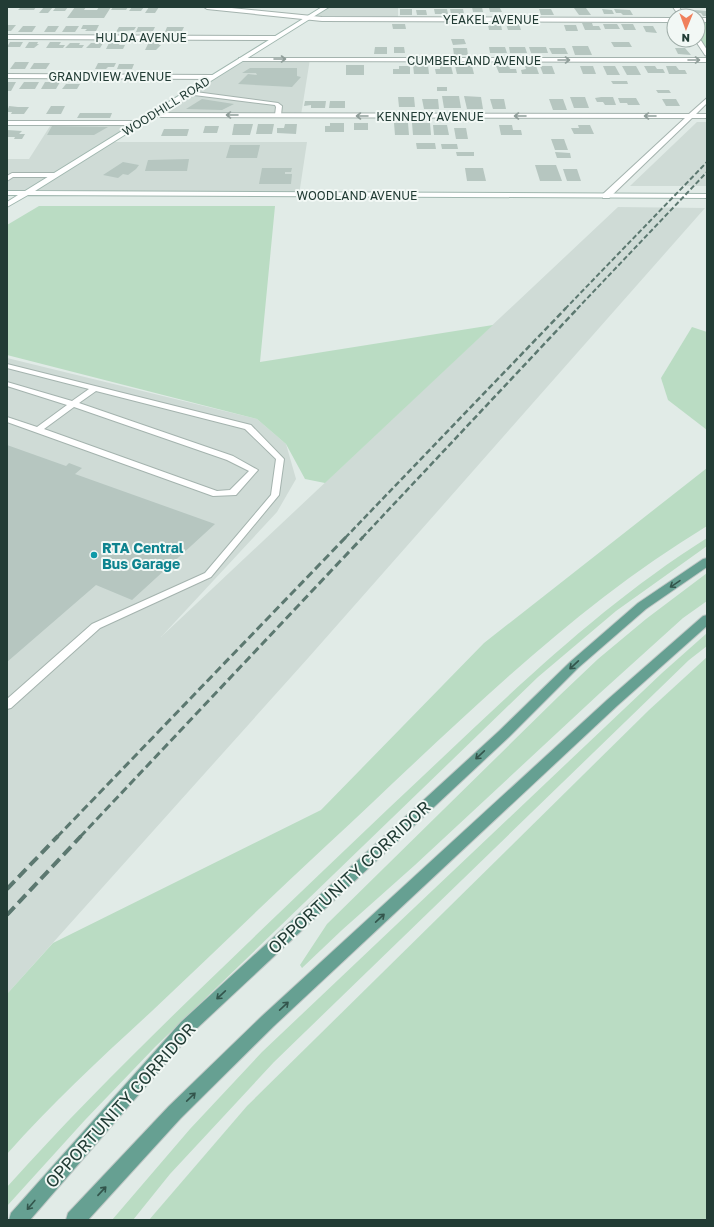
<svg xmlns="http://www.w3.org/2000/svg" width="714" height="1227" viewBox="0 0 714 1227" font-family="'Golos Text',sans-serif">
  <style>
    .built { fill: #cfdbd6 }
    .green { fill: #badcc3 }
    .building { fill: #b6c6c0 }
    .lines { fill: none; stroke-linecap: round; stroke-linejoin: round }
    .lane-casing { stroke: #a4b3ae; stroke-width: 2 }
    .street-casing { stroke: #a4b3ae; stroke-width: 2 }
    .secondary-casing { stroke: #a0b7af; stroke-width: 2 }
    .primary-casing { stroke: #c1c8c6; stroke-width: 2 }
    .lane { fill: #fff; fill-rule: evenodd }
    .street { fill: #fff; fill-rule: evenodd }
    .secondary { fill: #fff; fill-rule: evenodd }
    .primary { fill: #66a092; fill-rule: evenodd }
    .rail-far3 { stroke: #5c7870; stroke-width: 2; stroke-dasharray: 5 2.5; stroke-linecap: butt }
    .rail-far2 { stroke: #5c7870; stroke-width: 2.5; stroke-dasharray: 6 3; stroke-linecap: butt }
    .rail-far1 { stroke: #5c7870; stroke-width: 3; stroke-dasharray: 8 4; stroke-linecap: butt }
    .rail { stroke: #5c7870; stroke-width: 4; stroke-dasharray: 11 5.5; stroke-linecap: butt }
    .oneway { stroke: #909e9a }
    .oneway2 { stroke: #33554c }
    .culture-dot { fill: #0f9aa8; stroke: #f2f8f5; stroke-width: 1.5 }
    .labels { text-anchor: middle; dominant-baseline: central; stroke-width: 4; stroke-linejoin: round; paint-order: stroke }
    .far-street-label { font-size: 12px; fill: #223c35; stroke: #f2f8f5 }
    .culture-label { font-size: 14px; font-weight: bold; fill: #0d838f; stroke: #f2f8f5; text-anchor: start }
    .near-street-label { font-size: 17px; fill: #223c35; stroke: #f2f8f5 }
  </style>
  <rect width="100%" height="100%" fill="#e1ebe7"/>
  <g class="built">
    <path d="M326 7H398V19L308 18Z"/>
    <path d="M241 59H310L301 115H153Z"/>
    <path d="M697 122H707V186H630Z"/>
    <path d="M52 123H139L109 142H307L299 195 7 193V159H29Z"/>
    <path d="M618 207 705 208 309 657 7 994V358L257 419 286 444 296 479 277 512 161 637Z"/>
  </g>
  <g class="green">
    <path d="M698 20H707V54L698 40Z"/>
    <path d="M39 206H275L260 362 493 325 325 483 305 479 286 444 257 419 7 355V225Z"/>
    <path d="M692 327 707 332V430L668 400 661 378Z"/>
    <path d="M707 468V526C565 612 448 733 327 845 268 900 210 956 152 1011 102 1057 52 1103 7 1154V994L53 943 321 810 484 643Z"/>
    <path d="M707 538V546L616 611 538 677 155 1047 85 1120 7 1206V1187C67 1120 130 1057 195 994 259 932 324 870 389 808 491 713 588 613 707 538Z"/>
    <path d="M707 573V601L683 618 600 693 415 865 342 930 302 968 300 965 327 924 559 696 598 659 646 619Z"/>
    <path d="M707 633V646L689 660 274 1062 170 1174 133 1220H112L190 1129 262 1052 662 673Z"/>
    <path d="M707 657V1220H149L247 1106 649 710Z"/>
  </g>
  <g class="building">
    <path d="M21 7H36L34 10H18Z"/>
    <path d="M44 7H53L48 13H39Z"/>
    <path d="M56 7H68L65 11H53Z"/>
    <path d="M75 7H86L84 10H97L99 7H111L104 18H67Z"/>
    <path d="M113 7H128L126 10H111Z"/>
    <path d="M132 7H144L141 11H129Z"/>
    <path d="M149 7H159L155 13H145Z"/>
    <path d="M472 7H482L483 12H473Z"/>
    <path d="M489 8H500L502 12H490Z"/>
    <path d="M574 8H586L591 15H579Z"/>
    <rect x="400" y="9" width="12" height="6"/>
    <path d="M434 9H447L448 14H435Z"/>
    <path d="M450 9H463L464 14H451Z"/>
    <path d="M539 9H551L554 15H541Z"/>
    <path d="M602 9 612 10 614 14H604Z"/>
    <path d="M614 9 630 10 633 15H623L621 13H616Z"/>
    <path d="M416 10H426L427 15H417Z"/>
    <path d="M694 10 707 11V16H703L701 13H696Z"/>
    <path d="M582 23H592L593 26H599L601 30H585Z"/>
    <path d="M392 24H405L406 29H393Z"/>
    <path d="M506 24H519L521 30H508Z"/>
    <path d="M603 24H617L620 29H605Z"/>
    <path d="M621 24H633L636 30H624Z"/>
    <path d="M7 25H16L11 31H7Z"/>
    <path d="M83 25H99L96 31H85L87 29H81Z"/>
    <path d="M488 25H501L502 30H489Z"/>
    <path d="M564 25H576L578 31H566Z"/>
    <path d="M23 26H36L32 32H18Z"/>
    <path d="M48 26H59L55 32H44Z"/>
    <path d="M66 26H79L75 32H62Z"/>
    <path d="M643 26H653L657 33 646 32Z"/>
    <path d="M119 27H136L134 30 116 32Z"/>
    <path d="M138 27H155L153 31 136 32Z"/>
    <path d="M167 27H184L182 31 165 32Z"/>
    <path d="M451 39H464L466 44 453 45Z"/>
    <path d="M10 42H23L20 47H7Z"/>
    <path d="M29 42H38L37 44H39L34 48H25Z"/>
    <path d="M50 42H61L59 45H65L63 48H46Z"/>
    <path d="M149 42H160L159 45H161L156 50H145Z"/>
    <path d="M611 42H629L632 47H614Z"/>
    <path d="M70 43H80L79 45H84L82 48H65Z"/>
    <path d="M91 43H103L100 48H86Z"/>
    <path d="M109 43H120L119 45H125L123 49H106Z"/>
    <path d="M572 46H588L592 55H575Z"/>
    <path d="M375 47H387V54H374Z"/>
    <path d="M394 47H404L405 53H394Z"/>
    <path d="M489 47H505L507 53H490Z"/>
    <path d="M509 47H525L527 53H510Z"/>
    <path d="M529 47H546L548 53H531Z"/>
    <path d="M453 48H467L468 55H454Z"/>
    <path d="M549 48H565L568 54H552Z"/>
    <path d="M675 48H685L691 55 678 54Z"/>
    <path d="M15 62H29L25 69H10Z"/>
    <path d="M34 63H50L46 69H30Z"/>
    <path d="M98 63H116L114 67H108L106 69H95Z"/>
    <path d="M119 64H134L132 69H117Z"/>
    <rect x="346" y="65" width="18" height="10"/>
    <path d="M413 65H428L429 74H414Z"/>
    <path d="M399 66H410V74H393V69H399Z"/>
    <path d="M440 66H451L453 74H436L435 69H440Z"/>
    <path d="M455 66H472L474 74H457Z"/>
    <path d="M496 66H509L510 69H516L517 73H499Z"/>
    <path d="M525 66H536L539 74H522L521 70 526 69Z"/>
    <path d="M540 66H552L555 74H543Z"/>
    <path d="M580 66H593L596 74H583Z"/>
    <path d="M603 66H615L620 75H607Z"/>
    <path d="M622 66H636L641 75H627Z"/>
    <path d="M644 66H655L657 69H663L665 73H648Z"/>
    <path d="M666 66H676L679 70H685L687 74H669Z"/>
    <path d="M250 68H297V76L301 77 292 87 238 84 248 74 257 75 256 73H242Z"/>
    <path d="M611 81H627L628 84H613Z"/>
    <path d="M7 82H16L11 91H7Z"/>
    <path d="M24 82H39L35 89H19Z"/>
    <path d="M45 82H60L56 89H41Z"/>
    <path d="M66 84H80L77 89H62Z"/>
    <rect x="437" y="87" width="10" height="4"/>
    <path d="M656 90H669L671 93H658Z"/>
    <path d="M442 96H459L461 108H444Z"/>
    <path d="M464 96 481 97 483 109H467Z"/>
    <path d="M398 97H414L415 107H399Z"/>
    <path d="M570 97H585L589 108H574Z"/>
    <path d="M601 97H613L616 105H605L603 102H597L595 98Z"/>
    <path d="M618 98H636L640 105H628L627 103H620Z"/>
    <path d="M202 99 234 104 222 110 186 109Z"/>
    <path d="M422 99H438L439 109H424Z"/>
    <path d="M490 99H504L506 109H493Z"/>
    <path d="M549 99H563L567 110H553Z"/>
    <path d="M662 99H676L680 106H666Z"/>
    <path d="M305 101H326L325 108H311V105L304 106Z"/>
    <path d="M330 101H345V108H329Z"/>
    <path d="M9 106 18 107H29L24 114H11L12 112H7Z"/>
    <path d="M51 106H65L61 114H46Z"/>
    <path d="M80 113H112L110 118H77Z"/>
    <path d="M330 123H344V132H325V126H330Z"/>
    <rect x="354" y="123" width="14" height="7"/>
    <path d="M394 123H408L409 135H395Z"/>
    <path d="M412 123H430L431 135H413Z"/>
    <path d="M234 124H253L250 135H232Z"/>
    <path d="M258 124H274L272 134H256Z"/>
    <path d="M285 124H297L296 134 277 133V128H284Z"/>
    <path d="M433 125H447L449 135H434Z"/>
    <path d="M499 125H512L513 130H521L522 135H501Z"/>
    <path d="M578 125H590L594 134H574L571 128H579Z"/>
    <path d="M52 126 108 127 94 135H47Z"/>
    <path d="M205 126H219L217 133H203Z"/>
    <path d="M454 128H466L468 139H456Z"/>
    <path d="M164 129H189L187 136H161Z"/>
    <path d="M7 130 22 131 19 134H25L22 139H14L15 137H7Z"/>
    <path d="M551 139H564L568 150H555Z"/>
    <path d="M416 143H435L436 149H417Z"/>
    <path d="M441 144H457L458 149H442Z"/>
    <path d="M230 145H260L257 158H226Z"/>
    <path d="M456 152H474V156H457Z"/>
    <path d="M555 152 570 153 571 158H557Z"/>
    <path d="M189 159 187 171H145L148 160Z"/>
    <path d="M123 162 139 165 136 169 128 175 123 174 118 178 103 175Z"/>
    <path d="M535 165H556L562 181H540Z"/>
    <path d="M262 168H292L291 172H285V174H292L291 184H259Z"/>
    <path d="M465 168H483L486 181H467Z"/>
    <path d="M563 169H577L581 181H567Z"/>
    <path d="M7 445 66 466 69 463 82 468 75 474 215 524 132 600 96 585 7 662Z"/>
  </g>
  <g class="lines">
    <defs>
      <g id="lane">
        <path d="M188 91 278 103 282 106 281 115 278 117 275 115 276 107 275 105 186 94 185 93Z"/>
        <path d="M12 173H54L57 175 54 177H13L7 181V176Z"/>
        <path d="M7 364 251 425 284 459 279 495 211 577 100 628 11 708 7 709V699L92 624 205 573 271 495 276 459 245 429 96 391 79 403 233 456 258 470 236 495 213 496 7 422V417L37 427 67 405 7 386V382L72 401 89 389 7 368ZM74 407 227 460 249 471 230 490 217 491 44 429Z"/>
      </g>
      <g id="street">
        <path d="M204 7H222L322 17 674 18V22L322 21 207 9Z"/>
        <path d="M673 7H679L685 16H679Z"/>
        <rect x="698" y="18" width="9" height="4"/>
        <path d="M7 35 275 36 278 38 275 40 7 39Z"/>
        <path d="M698 38 700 39 707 50V56L705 55 695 40H698Z"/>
        <path d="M239 58H707V62L241 61 239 60Z"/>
        <path d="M7 74 213 75 216 77 213 79 7 78Z"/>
        <path d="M707 98V103L696 114H707V118H692L609 198H603V194L685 118 153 117 150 115 153 113 689 114Z"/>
        <path d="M7 121H139L142 123 139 125H7Z"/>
      </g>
      <path id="secondary" d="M322 7H329L35 191 707 194V198L28 195 7 207V202L18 195H7V191H25Z"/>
      <g id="primary">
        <path d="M707 558V567L646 609 578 668 509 737 193 1032 30 1220H9L11 1213 181 1022 499 731 570 662 638 603 703 559Z"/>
        <path d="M707 615V626L617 706 274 1026 181 1118 88 1220H66L68 1213 169 1106 262 1016 607 700 703 616Z"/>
      </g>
    </defs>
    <use href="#lane" class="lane-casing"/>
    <use href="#street" class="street-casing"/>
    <use href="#secondary" class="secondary-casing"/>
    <use href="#primary" class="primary-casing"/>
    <use href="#lane" class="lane"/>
    <use href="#street" class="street"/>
    <use href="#secondary" class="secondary"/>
    <use href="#primary" class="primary"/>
    <g class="rail-far3">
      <path d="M565 309 707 162"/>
      <path d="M577 309 707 172"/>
    </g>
    <g class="rail-far2">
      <path d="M345 538 566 308"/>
      <path d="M362 538 578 308"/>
    </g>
    <g class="rail-far1">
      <path d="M57 837 346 537"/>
      <path d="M80 837 363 537"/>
    </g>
    <g class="rail">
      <path d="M7 889 58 836"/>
      <path d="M7 915 81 836"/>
    </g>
  </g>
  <defs><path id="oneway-shaft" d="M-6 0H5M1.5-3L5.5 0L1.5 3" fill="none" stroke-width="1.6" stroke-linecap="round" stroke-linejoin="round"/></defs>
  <g class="oneway">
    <use href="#oneway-shaft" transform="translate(280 59)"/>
    <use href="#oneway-shaft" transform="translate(564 60)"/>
    <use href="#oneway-shaft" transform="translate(694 60)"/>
    <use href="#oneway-shaft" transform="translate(232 115) rotate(-180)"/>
    <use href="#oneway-shaft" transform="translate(362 116) rotate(-180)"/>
    <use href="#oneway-shaft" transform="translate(520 116) rotate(-180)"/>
    <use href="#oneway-shaft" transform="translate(650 116) rotate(-180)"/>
  </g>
  <g class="oneway2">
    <use href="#oneway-shaft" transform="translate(675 584) rotate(146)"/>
    <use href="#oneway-shaft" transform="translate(574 665) rotate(137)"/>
    <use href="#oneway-shaft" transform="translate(480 755) rotate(137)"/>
    <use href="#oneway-shaft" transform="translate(380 918) rotate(-43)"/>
    <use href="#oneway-shaft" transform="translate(221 995) rotate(137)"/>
    <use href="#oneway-shaft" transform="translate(284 1006) rotate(-43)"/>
    <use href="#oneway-shaft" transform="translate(191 1097) rotate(-44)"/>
    <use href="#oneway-shaft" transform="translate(102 1191) rotate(-47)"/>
    <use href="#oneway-shaft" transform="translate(31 1205) rotate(130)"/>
  </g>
  <circle class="culture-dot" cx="94" cy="555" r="4"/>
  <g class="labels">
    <g class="far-street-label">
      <text x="491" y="19">YEAKEL AVENUE</text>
      <text x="141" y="37">HULDA AVENUE</text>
      <text x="474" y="60">CUMBERLAND AVENUE</text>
      <text x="110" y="76">GRANDVIEW AVENUE</text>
      <text transform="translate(166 106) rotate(-32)">WOODHILL ROAD</text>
      <text x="430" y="116">KENNEDY AVENUE</text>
      <text x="357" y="195">WOODLAND AVENUE</text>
    </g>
    <g class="culture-label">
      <text x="102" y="547">RTA Central<tspan x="102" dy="16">Bus Garage</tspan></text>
    </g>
    <g class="near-street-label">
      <text transform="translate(349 877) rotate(-43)">OPPORTUNITY CORRIDOR</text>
      <text transform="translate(120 1105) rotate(-48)">OPPORTUNITY CORRIDOR</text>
    </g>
  </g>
  <rect width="714" height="1227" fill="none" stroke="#223c35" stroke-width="16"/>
  <g transform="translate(686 28) rotate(181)"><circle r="19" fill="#f2f8f5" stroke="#9fada8"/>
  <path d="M0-3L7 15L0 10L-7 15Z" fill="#f0805b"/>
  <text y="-6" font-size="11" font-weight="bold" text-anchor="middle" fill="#223c35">N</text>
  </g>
</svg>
